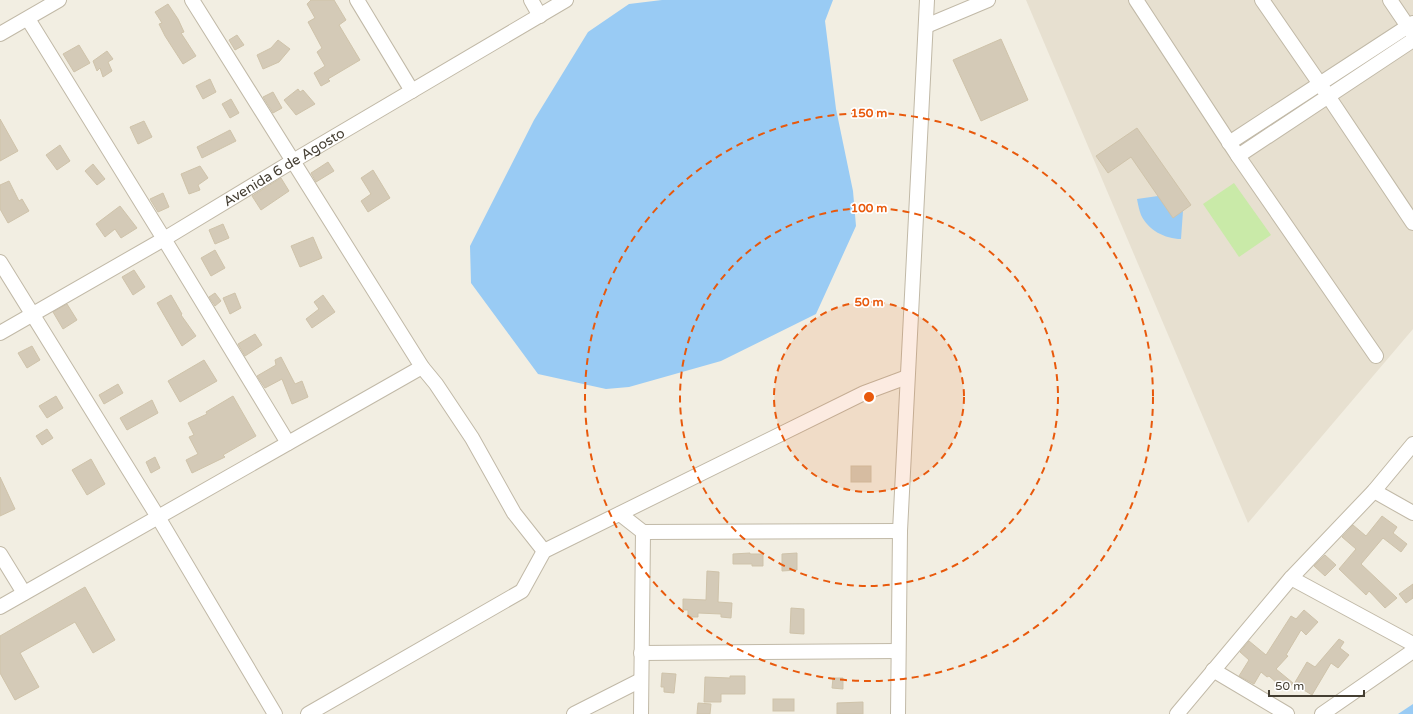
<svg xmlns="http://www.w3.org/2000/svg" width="1413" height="714" viewBox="0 0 1413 714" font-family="'Varela Round',sans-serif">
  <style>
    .residential { fill: #e7e0d0 }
    .green { fill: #c9eaa8 }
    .water { fill: #99cbf4 }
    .building { fill: #d4cab7; stroke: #cfc3aa }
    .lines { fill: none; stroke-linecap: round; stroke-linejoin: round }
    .minor-casing { stroke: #c1b9a7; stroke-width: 16 }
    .minor { stroke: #fff; stroke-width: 14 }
    .ring { fill: none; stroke: #e8590c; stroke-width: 2; stroke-dasharray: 7 5 }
    .labels { text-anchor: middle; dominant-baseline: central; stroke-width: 3.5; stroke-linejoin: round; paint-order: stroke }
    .street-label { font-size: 14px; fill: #443e32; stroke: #fff }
    .centre { fill: #e8590c; stroke: #fff; stroke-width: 2 }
    .ring-label { font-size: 12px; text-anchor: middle; font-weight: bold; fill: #e8590c; stroke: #fff; stroke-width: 3.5; stroke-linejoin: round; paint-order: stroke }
  </style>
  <rect width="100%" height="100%" fill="#f2eee2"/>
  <path class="residential" d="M1026 0H1413V329L1248 523Z"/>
  <path class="green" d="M1234 183 1271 235 1239 257 1203 204Z"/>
  <g class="water">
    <path d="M662 0H833L825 21 836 109 853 191 856 226 816 314 721 361 629 387 606 389 538 374 471 283 470 246 534 120 588 32 629 4Z"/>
    <path d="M1158 196 1183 211 1181 239C1165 239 1148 230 1141 215 1139 210 1138 204 1137 199Z"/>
    <path d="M1413 704V714H1398Z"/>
  </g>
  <g class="building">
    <path d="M311 0H334L346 20 339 25 360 60 328 79 330 81 321 86 314 73 325 66 317 52 322 48 308 22 315 18 307 4Z"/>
    <path d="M168 4 178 19 184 32 181 33 196 56 183 64 165 36 159 24 162 23 155 12Z"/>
    <path d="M237 35 244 45 235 50 229 40Z"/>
    <path d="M1001 39 1028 100 981 121 953 60Z"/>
    <path d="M278 40 290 49 279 62 263 69 257 55 271 48Z"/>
    <path d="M79 45 90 63 74 72 63 54Z"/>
    <path d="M107 51 113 59 108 62 112 71 103 77 100 68 97 71 93 61Z"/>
    <path d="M210 79 216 92 203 99 196 86Z"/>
    <path d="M298 89 300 92 303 90 315 104 296 115 284 100Z"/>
    <path d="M273 92 282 108 273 113 263 97Z"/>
    <path d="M231 99 239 113 230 118 222 104Z"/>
    <path d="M0 119 18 151 0 161Z"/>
    <path d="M144 121 152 137 138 144 130 127Z"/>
    <path d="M1137 128 1191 205 1173 218 1131 157 1108 173 1096 156Z"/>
    <path d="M230 130 236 141 202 158 197 147Z"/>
    <path d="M60 145 70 161 57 170 46 155Z"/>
    <path d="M328 162 334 171 316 182 311 173Z"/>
    <path d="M93 164 105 179 97 185 85 171Z"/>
    <path d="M200 166 208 178 198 185 200 190 189 194 181 174Z"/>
    <path d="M373 170 390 198 368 212 361 201 371 194 361 178Z"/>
    <path d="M281 178 289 191 261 210 252 196Z"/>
    <path d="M9 181 19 201 22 199 29 211 8 223 0 209V185Z"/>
    <path d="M163 193 169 207 158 212 150 199Z"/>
    <path d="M120 206 137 228 121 238 115 229 105 237 96 224Z"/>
    <path d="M223 224 229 238 215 244 209 230Z"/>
    <path d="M313 237 322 258 300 267 291 246Z"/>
    <path d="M215 250 225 268 211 276 201 258Z"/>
    <path d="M134 270 145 287 133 295 122 277Z"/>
    <path d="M215 293 221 301 215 306 209 297Z"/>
    <path d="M235 293 241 308 230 314 223 298Z"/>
    <path d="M171 295 182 314 181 315 196 336 182 346 157 303Z"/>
    <path d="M323 295 335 312 312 328 306 319 319 309 314 302Z"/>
    <path d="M67 304 77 320 63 329 53 312Z"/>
    <path d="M255 334 262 345 245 356 238 344Z"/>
    <path d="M32 346 40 360 27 368 18 353Z"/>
    <path d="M281 357 295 384 302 381 308 397 292 404 282 379 265 388 257 376 276 365 275 360Z"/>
    <path d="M204 360 217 381 180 402 168 381Z"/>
    <path d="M118 384 123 393 104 404 99 395Z"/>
    <path d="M56 396 63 408 47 418 39 406Z"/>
    <path d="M233 396 256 436 223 455 225 457 192 473 186 460 198 454 189 437 194 435 188 423 207 414 206 412Z"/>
    <path d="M152 400 158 413 127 430 120 418Z"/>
    <path d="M47 429 53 438 42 445 36 436Z"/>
    <path d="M155 457 160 468 151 473 146 462Z"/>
    <path d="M91 459 105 484 87 495 72 470Z"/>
    <rect x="851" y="466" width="20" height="16"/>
    <path d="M0 477 15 509 0 516Z"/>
    <path d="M1382 516 1397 527 1393 533 1407 544 1401 552 1383 538 1361 564 1397 598 1385 608 1369 591 1366 595 1339 569 1356 549 1342 537 1353 525 1366 536Z"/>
    <path d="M750 553V554H763V566H752V564H733V554Z"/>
    <path d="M797 553V570L782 571V554Z"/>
    <path d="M1325 555 1336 565 1325 576 1314 566Z"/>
    <path d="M707 571 719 572 718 602 732 603 731 618 721 617V614L698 613V617H688V610H683V599L706 600Z"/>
    <path d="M1413 584V598L1406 603 1399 594Z"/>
    <path d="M85 587 115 640 93 653 75 622 20 653 39 687 15 700 0 673V636Z"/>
    <path d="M791 608 804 609V634L790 633Z"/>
    <path d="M1304 610 1318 622 1306 635 1301 630 1286 655 1288 656 1276 669 1293 683 1286 691 1269 676 1267 677 1261 672 1254 684 1239 676 1249 660 1240 652 1249 641 1266 655 1291 616 1296 619Z"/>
    <path d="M1339 639 1344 642 1340 648 1349 655 1338 668 1331 663 1312 695 1294 684 1307 662 1315 667Z"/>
    <path d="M662 673 676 674 674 693 664 692V687H661Z"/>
    <path d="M730 676H745V694H721V702H704L705 677 730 678Z"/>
    <path d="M833 678H843V689L832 688Z"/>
    <rect x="773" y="699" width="21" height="12"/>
    <path d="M863 702V714H837V703Z"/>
    <path d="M698 703 711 704 710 714H697Z"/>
  </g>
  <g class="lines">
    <defs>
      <g id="minor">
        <path d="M192 0 422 367 436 384 472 438 514 513 544 551"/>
        <path d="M357 0 412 91"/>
        <path d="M531 0 540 16"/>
        <path d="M1136 0 1238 156 1376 356"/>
        <path d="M1262 0 1320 84 1413 223"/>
        <path d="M1390 0 1413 34"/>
        <path d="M28 19 164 239 288 443"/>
        <path d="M926 26 988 0"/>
        <path d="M0 34 59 0"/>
        <path d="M1229 143 1413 23"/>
        <path d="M1238 156 1413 40"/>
        <path d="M0 262 158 517 275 714"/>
        <path id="s1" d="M0 333 164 239 293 161 566 0"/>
        <path d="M1374 491 1413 513"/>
        <path d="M620 514 643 532 900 531"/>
        <path d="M0 554 24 593"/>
        <path d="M1291 578 1413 644"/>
        <path d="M0 607 422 367"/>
        <path d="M641 653 898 651"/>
        <path d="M1213 670 1287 714"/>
        <path d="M308 714 522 591 544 551 864 393 907 377"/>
        <path d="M574 714 641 680"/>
        <path d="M641 714 643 532"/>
        <path d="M898 714 900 531 927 0"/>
        <path d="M1177 714 1291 578 1374 491 1413 444"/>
        <path d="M1322 714 1413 651"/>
      </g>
    </defs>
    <use href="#minor" class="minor-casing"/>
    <use href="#minor" class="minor"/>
  </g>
  <circle cx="869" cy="397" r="95" fill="#e8590c" fill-opacity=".12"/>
  <g class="ring">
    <circle cx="869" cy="397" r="95"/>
    <circle cx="869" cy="397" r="189"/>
    <circle cx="869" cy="397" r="284"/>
  </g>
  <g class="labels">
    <g class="street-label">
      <text stroke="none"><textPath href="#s1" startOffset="329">Avenida 6 de Agosto</textPath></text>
    </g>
  </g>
  <circle cx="869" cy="397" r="6" class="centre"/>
  <g class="ring-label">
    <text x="869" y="117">150 m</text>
    <text x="869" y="212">100 m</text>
    <text x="869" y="306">50 m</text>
  </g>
  <path d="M1269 690v6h95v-6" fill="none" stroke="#443e32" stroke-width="2"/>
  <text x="1275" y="690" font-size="12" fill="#443e32" stroke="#ffffff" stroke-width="3" paint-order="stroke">50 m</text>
</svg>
